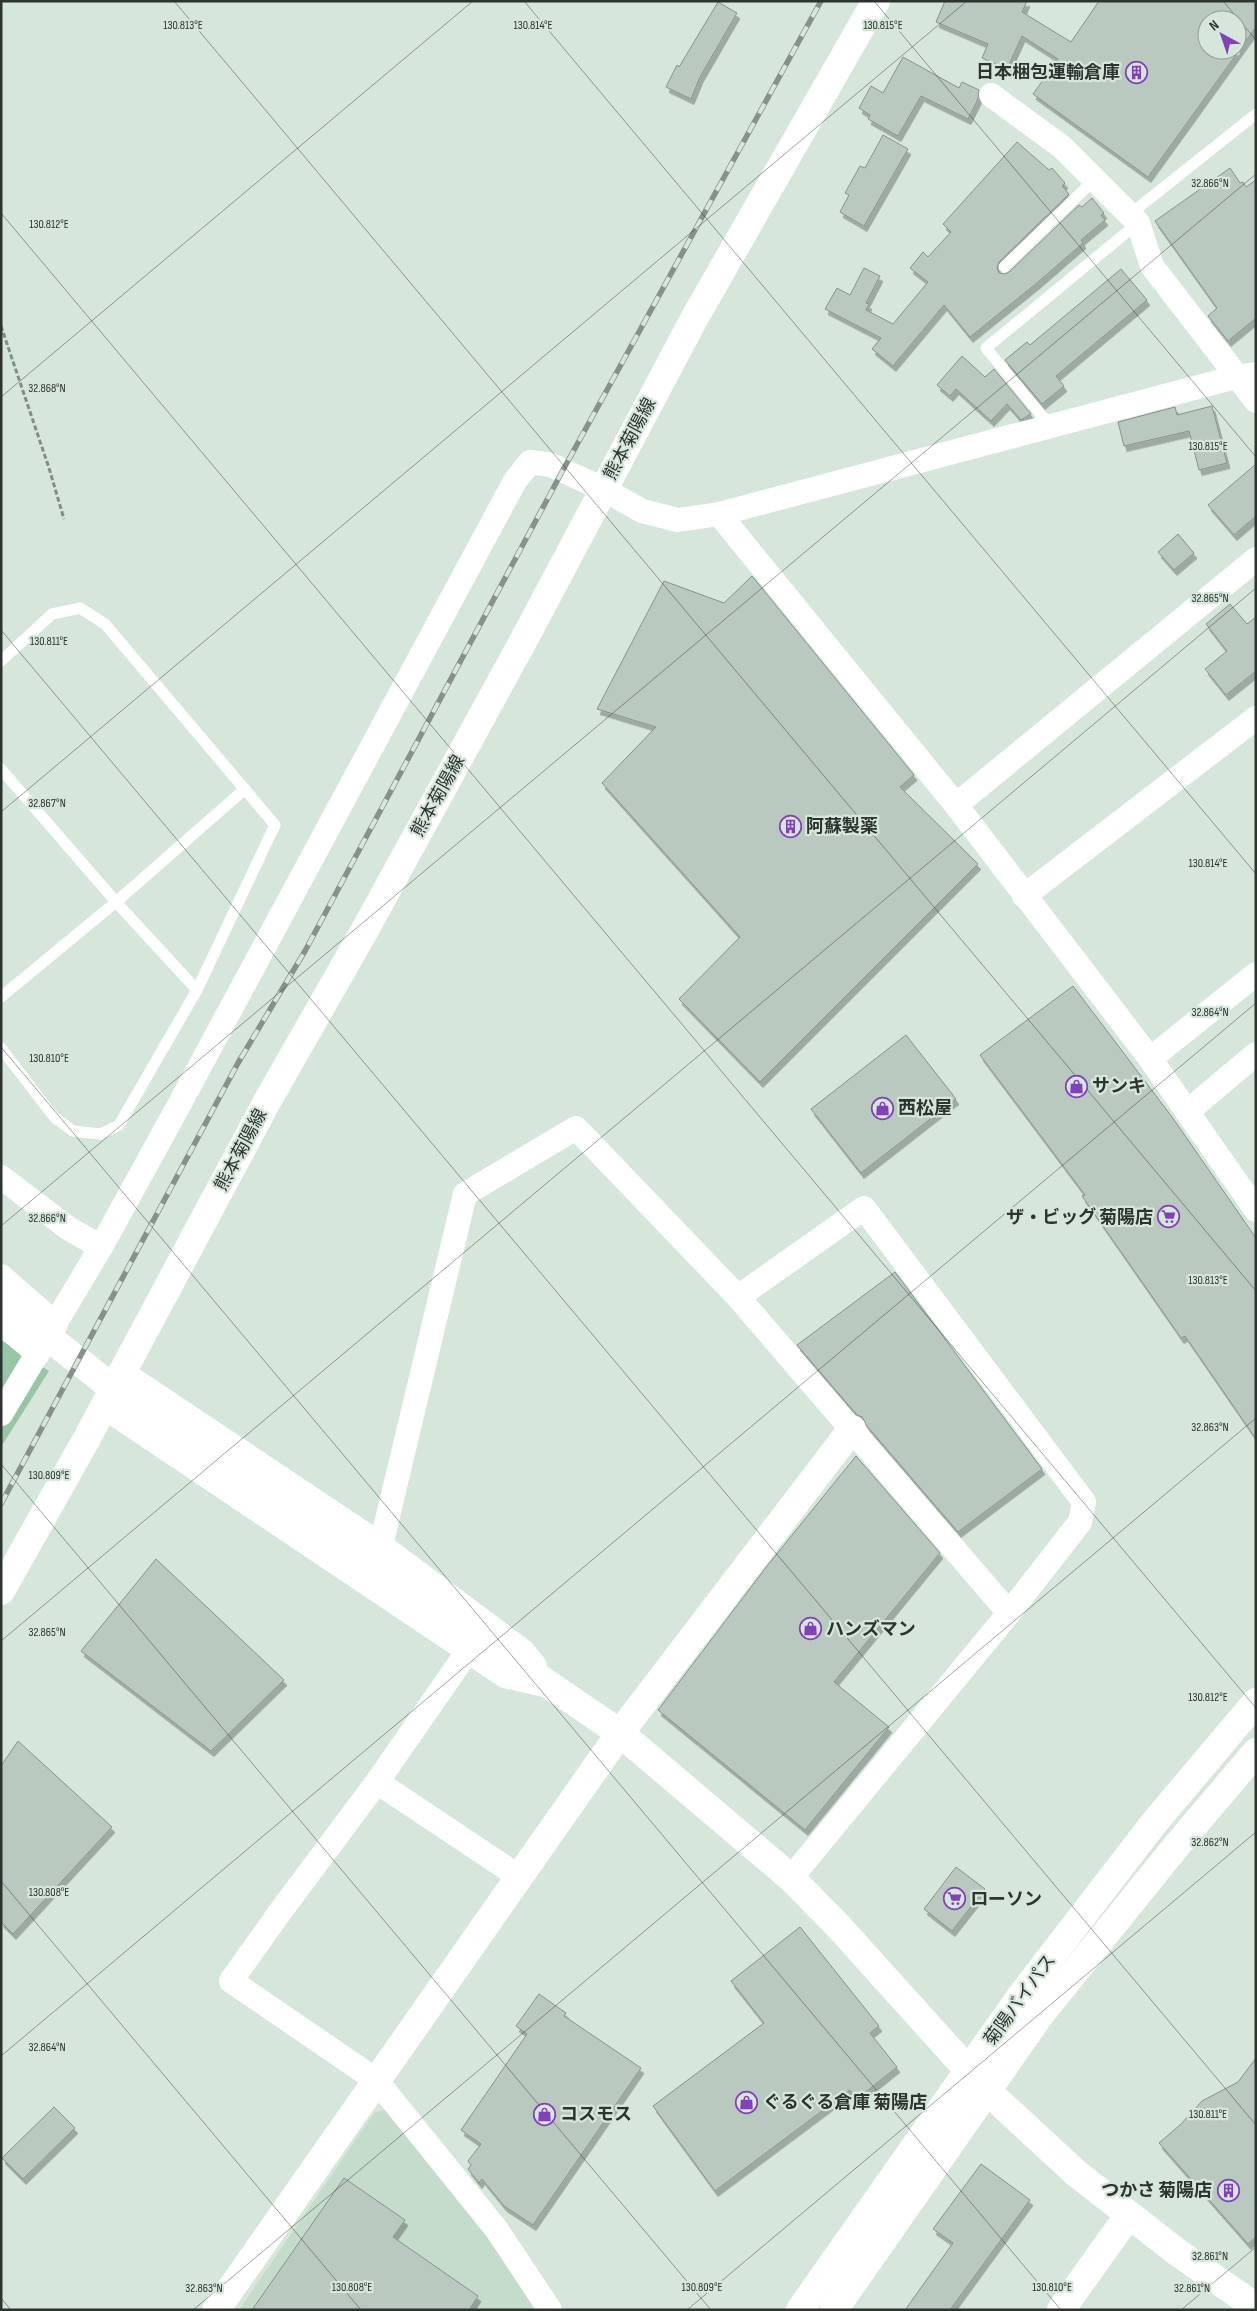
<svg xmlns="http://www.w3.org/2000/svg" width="1257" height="2311" viewBox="0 0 1257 2311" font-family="'Sofia Sans Condensed','Noto Sans JP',sans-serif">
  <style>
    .built { fill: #c5dbcc }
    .green { fill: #97c5a6 }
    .building { fill: #bac9bf; stroke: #859389; fill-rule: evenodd; filter: url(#shadow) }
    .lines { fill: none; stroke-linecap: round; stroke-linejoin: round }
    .path { stroke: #828d85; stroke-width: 3; stroke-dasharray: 5 2.5; stroke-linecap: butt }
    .lane { stroke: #fff; stroke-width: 11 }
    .street { stroke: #fff; stroke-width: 24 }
    .secondary { stroke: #fff; stroke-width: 28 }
    .highway { stroke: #fff; stroke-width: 28 }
    .rail-casing { stroke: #87918a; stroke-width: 5.5 }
    .rail { stroke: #d7e6db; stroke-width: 4; stroke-dasharray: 11; stroke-linecap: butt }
    .ticks { fill: none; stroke: #2d332f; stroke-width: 1; stroke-opacity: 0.45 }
    .labels { text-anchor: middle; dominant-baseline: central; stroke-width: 4.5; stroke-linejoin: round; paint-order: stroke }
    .poi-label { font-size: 18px; font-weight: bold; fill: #2d332f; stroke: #d7e6db; text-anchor: start }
    .street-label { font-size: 18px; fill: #2d332f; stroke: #d7e6db }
    .ticks-label { font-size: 12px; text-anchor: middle; fill: #2d332f; stroke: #d7e6db; stroke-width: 4.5; stroke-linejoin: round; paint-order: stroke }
  </style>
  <defs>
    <filter id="shadow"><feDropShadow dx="3" dy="5.5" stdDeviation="0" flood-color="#0004"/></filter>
  </defs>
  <rect width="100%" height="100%" fill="#d7e6db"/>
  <path class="built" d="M387 2109 487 2235 535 2310H239L374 2113Z"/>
  <path class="green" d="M1 1340 49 1371 1 1447Z"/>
  <g class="building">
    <path d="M945 1H1027L1022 12 1071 42 1099 1H1256V27L1148 177 1033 94 1058 59 1022 36 1007 69 982 58 988 44 936 22ZM1207 20H1237V50H1207Z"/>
    <path d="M718 2 737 13 700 77 691 99 666 87 677 65 679 67Z"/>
    <path d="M903 57 959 88 962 82 979 90 978 99 968 119 921 96 898 136 868 119 870 115 859 108 871 86 883 93Z"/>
    <path d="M883 135 908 149 864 226 840 212 849 195 845 193 860 166 865 168Z"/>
    <path d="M1017 142 1049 170 1052 168 1065 183 1062 186 1069 194 999 262 997 268 999 273 1005 274 1009 272 1079 205 1082 207 1092 198 1104 213 1101 215 1105 220 1081 240 1083 243 1037 283 970 337 944 305 893 366 872 349 881 338 825 309 837 288 850 295 864 268 880 276 866 303 869 304 866 310 893 324 928 282 910 268 923 252 928 257 951 232 943 224Z"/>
    <path d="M1230 168 1240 183 1243 182 1246 187 1256 180V318L1228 341 1208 316 1217 308 1155 221Z"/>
    <path d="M1121 269 1147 300 1056 376 1064 386 1042 404 1005 360 1027 342 1030 345Z"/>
    <path d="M962 356 985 377 994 369 1031 414 1021 420 1007 404 991 421 956 389 950 396 937 385Z"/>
    <path d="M1212 406 1227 463 1199 470 1189 431 1124 446 1118 422 1175 407 1177 415Z"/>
    <path d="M1256 464V516L1234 535 1208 505Z"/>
    <path d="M1178 534 1194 553 1174 570 1158 552Z"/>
    <path d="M752 576 914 775 900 787 978 864 760 1082 679 999 740 937 602 783 656 727 597 709 664 581 724 603Z"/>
    <path d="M1230 604 1247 624 1256 617V671L1226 695 1205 669 1227 651 1206 624Z"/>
    <path d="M1073 986 1172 1117 1256 1238V1439L1185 1336 1181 1338 1082 1196 1085 1195 980 1055Z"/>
    <path d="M906 1035 956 1099 861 1173 811 1109Z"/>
    <path d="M895 1272 1042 1469 958 1532 867 1426 862 1417 857 1415 797 1345Z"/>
    <path d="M856 1456 940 1553 834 1682 889 1727 805 1830 658 1710 767 1566Z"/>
    <path d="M156 1559 284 1680 211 1751 81 1651Z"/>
    <path d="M18 1741 112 1827 13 1934 1 1922V1766Z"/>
    <path d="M956 1867 985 1889 952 1931 924 1909Z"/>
    <path d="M800 1927 879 2026 870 2033 897 2067 857 2099 850 2090 715 2191 653 2106 764 2023 731 1981Z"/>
    <path d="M539 1994 566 2013 564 2016 641 2068 533 2225 504 2206 482 2179 479 2183 468 2169 471 2165 468 2161 481 2144 461 2130 527 2034 516 2026Z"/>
    <path d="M1256 2058V2237L1248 2244 1159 2143 1181 2124 1202 2101 1238 2082Z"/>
    <path d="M54 2107 75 2128 23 2179 2 2158Z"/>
    <path d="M981 2164 1030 2200 950 2310H905L953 2243 933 2229Z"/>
    <path d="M344 2178 405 2220 393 2237 478 2296 469 2310H252Z"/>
  </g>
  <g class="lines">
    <path class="path" d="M1 326 49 468 64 519"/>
    <g class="lane">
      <path d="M1129 215 1256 114"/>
      <path d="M1004 267 1094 180"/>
      <path d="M1051 427 986 348 1138 223"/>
      <path d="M1 661 52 614 80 608 105 624 275 825 197 990 119 1125 101 1134 73 1131 54 1117 1 1048"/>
      <path d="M1 769 116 902 197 990"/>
      <path d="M1 997 116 902 245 789"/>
    </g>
    <g class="street">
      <path d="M991 95 1062 147 1138 223 1152 266 1256 401"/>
      <path d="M719 514 956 805 1151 1060 1256 1210"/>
      <path d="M956 805 1256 559"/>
      <path d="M1024 896 1256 718"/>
      <path d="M1150 1059 1256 974"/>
      <path d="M1187 1112 1256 1054"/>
      <path d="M1 1177 68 1228 101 1247"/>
      <path d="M1 1276 56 1324"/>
      <path d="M738 1297 864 1208 1084 1502 1080 1522 1009 1613 791 1878"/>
      <path d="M1 1323 38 1354"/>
      <path d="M122 1372 381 1545 523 1651 535 1666"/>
      <path d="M104 1407 505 1676 545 1685"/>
      <path d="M1 1414 101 1247 178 1107 515 481 530 462 551 465 603 489 642 511 678 520 719 514 1236 377 1256 374"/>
      <path d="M381 1545 465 1194 576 1128 738 1297 1009 1613"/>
      <path d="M468 1651 377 1782 280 1912 231 1981 376 2080 497 2230 550 2310"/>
      <path d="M377 1782 518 1876"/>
    </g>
    <g class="secondary">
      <path d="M1 1300 109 1385 620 1733 791 1878 840 1928 986 2090 1076 2173 1177 2252 1256 2307"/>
      <path d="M1 1591 86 1440 269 1098 366 928 527 634 694 319 876 1"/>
      <path d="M216 2310 620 1733 852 1429"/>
      <path d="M1061 2310 1128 2216"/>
    </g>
    <g class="highway">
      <path d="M800 2310 1020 1997 1154 1823 1256 1702"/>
      <path d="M834 2310 1040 2015 1174 1849 1256 1752"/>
    </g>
    <defs>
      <path id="rail" d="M1 1504 238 1063 305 951 563 470 821 1"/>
    </defs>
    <use href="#rail" class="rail-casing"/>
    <use href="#rail" class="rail"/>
  </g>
  <path class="ticks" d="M174 1 1256 1291M524 1 1256 874M874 1 1256 457M1223 1 1256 40M1 213 1256 1708M1 397 473 1M1 630 1256 2125M1 812 967 1M1 1047 1061 2310M1 1226 1256 174M1 1464 711 2310M1 1641 1256 588M1 1881 361 2310M1 2056 1256 1003M1 2298 11 2310M193 2310 1256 1418M687 2310 1256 1832M1181 2310 1256 2247"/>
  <defs>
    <symbol id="building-ring" viewBox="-11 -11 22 22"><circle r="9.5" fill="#d7e6db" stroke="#8042b7" stroke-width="1.5"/><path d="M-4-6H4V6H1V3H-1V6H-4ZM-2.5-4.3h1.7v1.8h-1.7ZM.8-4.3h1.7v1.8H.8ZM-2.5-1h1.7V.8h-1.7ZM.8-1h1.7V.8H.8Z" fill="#8042b7"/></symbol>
    <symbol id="shop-ring" viewBox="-11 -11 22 22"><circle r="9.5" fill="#d7e6db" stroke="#8042b7" stroke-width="1.5"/><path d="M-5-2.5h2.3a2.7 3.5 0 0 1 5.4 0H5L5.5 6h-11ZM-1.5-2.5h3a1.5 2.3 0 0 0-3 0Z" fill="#8042b7"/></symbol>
    <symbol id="supermarket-ring" viewBox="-11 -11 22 22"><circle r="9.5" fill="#d7e6db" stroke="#8042b7" stroke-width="1.5"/><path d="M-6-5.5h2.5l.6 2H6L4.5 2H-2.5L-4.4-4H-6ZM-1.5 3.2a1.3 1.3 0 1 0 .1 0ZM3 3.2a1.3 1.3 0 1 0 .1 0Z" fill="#8042b7"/></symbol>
  </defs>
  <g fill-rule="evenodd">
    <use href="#building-ring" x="1124" y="60" width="25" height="25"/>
    <use href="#building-ring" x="778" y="814" width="25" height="25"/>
    <use href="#shop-ring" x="1064" y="1074" width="25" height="25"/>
    <use href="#shop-ring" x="870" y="1096" width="25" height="25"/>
    <use href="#supermarket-ring" x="1156" y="1204" width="25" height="25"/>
    <use href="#shop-ring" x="798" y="1616" width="25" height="25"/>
    <use href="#supermarket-ring" x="942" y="1886" width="25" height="25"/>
    <use href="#shop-ring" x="734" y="2090" width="25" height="25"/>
    <use href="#shop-ring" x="532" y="2102" width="25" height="25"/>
    <use href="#building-ring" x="1216" y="2178" width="25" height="25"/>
  </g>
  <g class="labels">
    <g class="poi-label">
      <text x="1120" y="72" text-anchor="end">日本梱包運輸倉庫</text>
      <text x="806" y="826">阿蘇製薬</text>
      <text x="1092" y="1086">サンキ</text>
      <text x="898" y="1108">西松屋</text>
      <text x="1153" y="1217" text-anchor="end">ザ・ビッグ 菊陽店</text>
      <text x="826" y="1629">ハンズマン</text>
      <text x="970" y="1899">ローソン</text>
      <text x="763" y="2102">ぐるぐる倉庫 菊陽店</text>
      <text x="560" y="2114">コスモス</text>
      <text x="1212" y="2190" text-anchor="end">つかさ 菊陽店</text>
    </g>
    <g class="street-label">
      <text transform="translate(630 439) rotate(-62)">熊本菊陽線</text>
      <text transform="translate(438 796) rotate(-61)">熊本菊陽線</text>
      <text transform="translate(241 1150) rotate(-62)">熊本菊陽線</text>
      <text transform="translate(1020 2000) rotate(-54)">菊陽バイパス</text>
    </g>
  </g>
  <g class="ticks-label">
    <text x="183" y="29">130.813°E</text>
    <text x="533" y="29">130.814°E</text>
    <text x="883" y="29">130.815°E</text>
    <text x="1210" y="187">32.866°N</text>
    <text x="49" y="228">130.812°E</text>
    <text x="47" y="392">32.868°N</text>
    <text x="1208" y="450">130.815°E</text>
    <text x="1210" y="602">32.865°N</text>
    <text x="49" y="645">130.811°E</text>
    <text x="47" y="807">32.867°N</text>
    <text x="1208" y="867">130.814°E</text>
    <text x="1210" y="1016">32.864°N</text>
    <text x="49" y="1062">130.810°E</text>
    <text x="47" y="1222">32.866°N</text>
    <text x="1208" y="1284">130.813°E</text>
    <text x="1210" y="1431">32.863°N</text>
    <text x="49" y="1479">130.809°E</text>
    <text x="47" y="1636">32.865°N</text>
    <text x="1208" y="1701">130.812°E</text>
    <text x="1210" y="1846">32.862°N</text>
    <text x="49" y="1896">130.808°E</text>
    <text x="47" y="2051">32.864°N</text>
    <text x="1208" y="2118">130.811°E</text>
    <text x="1210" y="2260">32.861°N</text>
    <text x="352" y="2291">130.808°E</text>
    <text x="702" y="2291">130.809°E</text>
    <text x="1052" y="2291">130.810°E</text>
    <text x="204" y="2292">32.863°N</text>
    <text x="1192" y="2292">32.861°N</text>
  </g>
  <rect width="1257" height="2311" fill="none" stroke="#2d332f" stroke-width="5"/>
  <g transform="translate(1222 35) rotate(320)"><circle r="24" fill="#d7e6db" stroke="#939e96"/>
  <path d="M0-4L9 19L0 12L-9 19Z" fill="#8042b7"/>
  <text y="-8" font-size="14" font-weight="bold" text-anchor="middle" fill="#2d332f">N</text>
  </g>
</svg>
